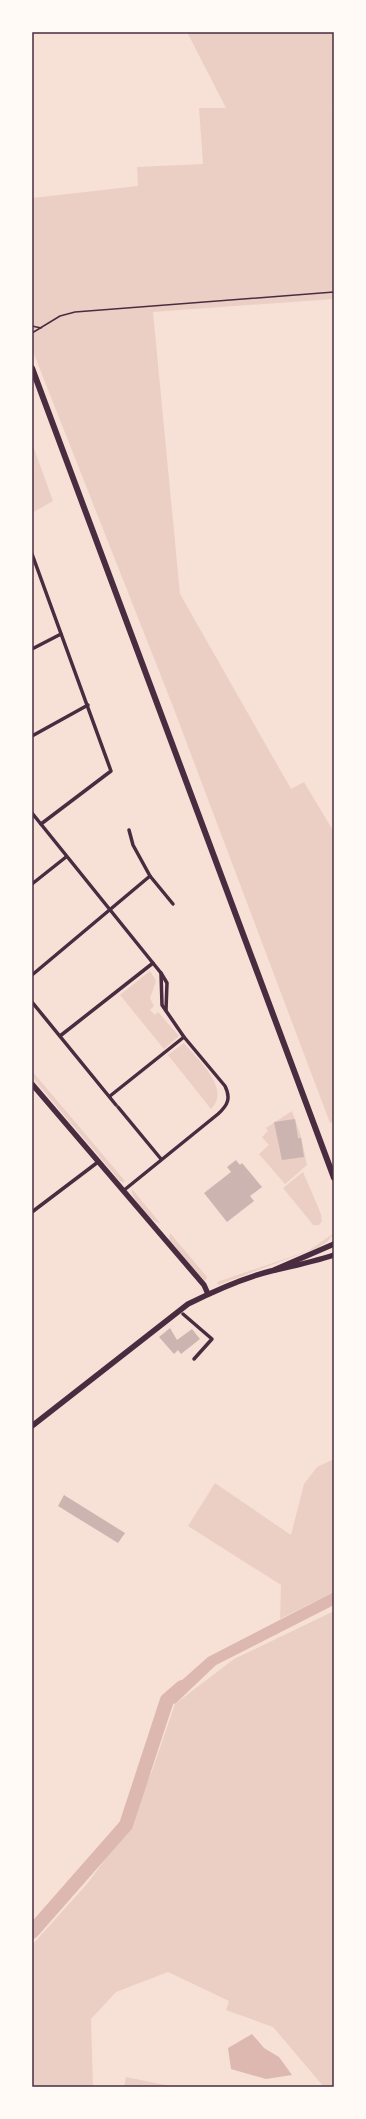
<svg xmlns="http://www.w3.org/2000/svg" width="366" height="2119" viewBox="0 0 366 2119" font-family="'IBM Plex Serif',serif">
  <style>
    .green { fill: #ebcfc5 }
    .water { fill: #dcb8b0 }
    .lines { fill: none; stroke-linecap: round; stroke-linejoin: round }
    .river { stroke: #dcb8b0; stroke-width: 14 }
    .building { fill: #ccb4b1 }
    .path { stroke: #4a2c40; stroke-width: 1.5 }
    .minor { stroke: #4a2c40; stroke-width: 3.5 }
    .secondary { stroke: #4a2c40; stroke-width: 5.5 }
    .primary { stroke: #4a2c40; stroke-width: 6 }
    .neatline { fill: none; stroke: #4a2c40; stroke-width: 1.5 }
  </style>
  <rect width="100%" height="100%" fill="#f7e1d7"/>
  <g class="green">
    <path d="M187 32H334V105H332L334 126V299L153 312 180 594 291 789 304 782 334 832V1122L330 1123 172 704 32 349V198L138 186 137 167 203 164 199 108H226Z"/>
    <path d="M32 443 53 501 32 513Z"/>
    <path d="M150 971 156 981 150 998 154 1006 150 1010 155 1015 158 1012 179 1036 164 1049 120 995Z"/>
    <path d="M184 1043C197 1059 232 1089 211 1109L168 1055Z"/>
    <path d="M32 1071 125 1181 123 1183 119 1180 32 1077Z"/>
    <path d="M292 1111 301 1136 307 1165 285 1184 259 1154 269 1145 262 1137 268 1131 266 1128Z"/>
    <path d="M303 1172 321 1214 322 1221 319 1225H313L310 1221 283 1188Z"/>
    <path d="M132 1189 160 1223C153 1224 129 1196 132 1189Z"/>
    <path d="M170 1233 207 1277 205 1282 169 1240Z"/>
    <path d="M334 1233 327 1242 317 1248 218 1285 217 1282 308 1251Z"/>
    <path d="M334 1459V1592L280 1619 281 1585 188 1526 215 1483 291 1535 304 1484 317 1467Z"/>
    <path d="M334 1611V2087H324L273 2027 226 2010 229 2001 168 1972 116 1992 91 2019 93 2087H32V1945L87 1884 123 1835 152 1771 175 1704 234 1659Z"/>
    <path d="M126 2077 175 2087H124Z"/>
  </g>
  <g class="water">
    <path d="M334 1592V1605L216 1665 175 1704 164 1696 208 1657Z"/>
    <path d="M252 2034 264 2048 279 2057 292 2075 266 2079 231 2069 228 2048Z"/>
  </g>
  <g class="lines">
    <path class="river" d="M32 1932 126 1825 167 1700 182 1687"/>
  </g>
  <g class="building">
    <path d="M295 1119 298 1138H301L304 1157 282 1160 274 1122Z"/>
    <path d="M236 1160 240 1165 242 1163 262 1187 250 1196 254 1201 227 1222 204 1193 231 1172 227 1167Z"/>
    <path d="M170 1328 177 1340 192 1329 200 1339 181 1354 178 1350 174 1354 159 1337Z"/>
    <path d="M64 1495 125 1533 118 1543 58 1506Z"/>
  </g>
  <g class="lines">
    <g class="path">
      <path d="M32 326 41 328"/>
      <path d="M32 333 60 316 75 312 334 292"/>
    </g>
    <g class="minor">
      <path d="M32 554 111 771 41 824"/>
      <path d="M32 649 61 634"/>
      <path d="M32 736 88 705"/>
      <path d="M32 813 161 973 167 983 166 1010"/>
      <path d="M150 876 173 904"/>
      <path d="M32 884 66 857"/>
      <path d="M32 975 150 876 133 845 129 830"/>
      <path d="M32 1002 116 1105"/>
      <path d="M60 1036 153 963"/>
      <path d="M110 1096 184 1037"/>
      <path d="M118 1107 161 1159"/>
      <path d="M123 1191 218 1114C228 1105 231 1098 225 1086L184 1037 162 1005 161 973"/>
      <path d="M32 1212 98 1162"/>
      <path d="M183 1314 212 1339 194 1359"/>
    </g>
    <g class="secondary">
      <path d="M32 1084 204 1285 208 1294"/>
      <path d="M274 1270 334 1244"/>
      <path d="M32 1426 188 1304C214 1291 243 1278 271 1271 293 1266 313 1262 334 1255"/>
    </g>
    <path class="primary" d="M32 368 334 1178"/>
  </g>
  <rect width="366" height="2119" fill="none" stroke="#fffaf5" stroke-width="66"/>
  <rect x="33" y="33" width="300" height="2053" class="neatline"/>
</svg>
